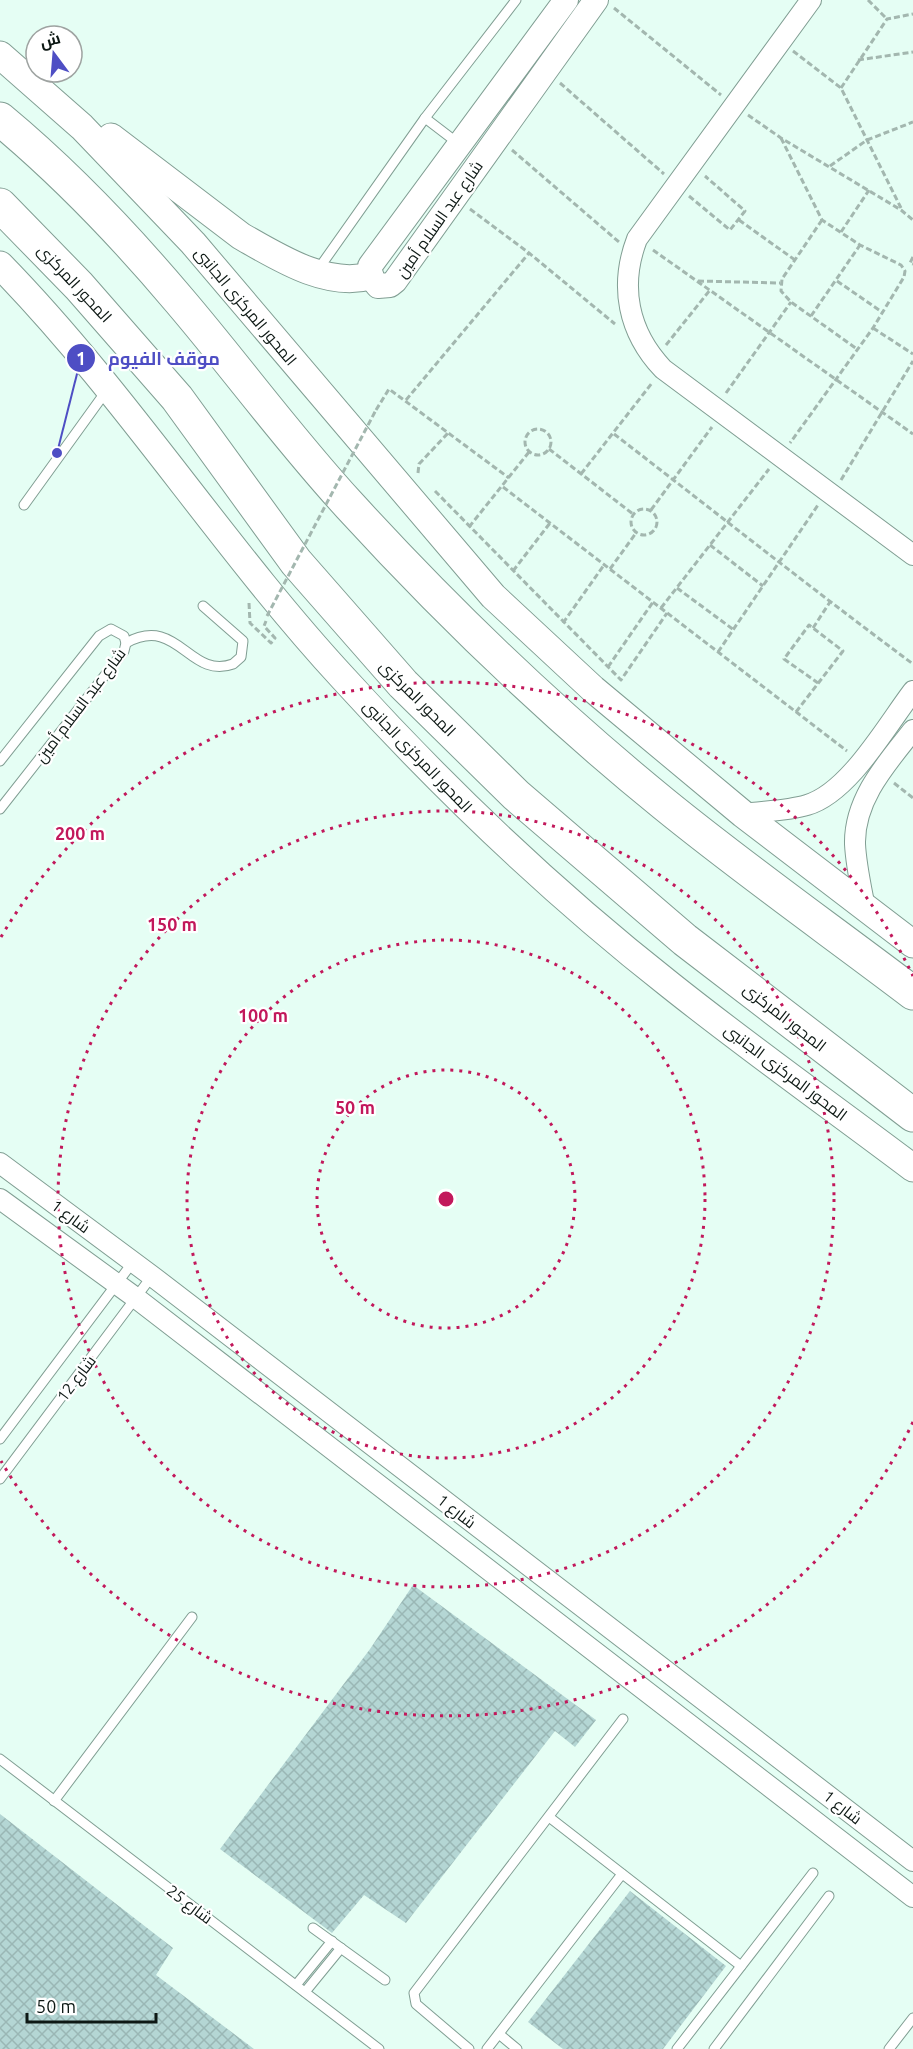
<svg xmlns="http://www.w3.org/2000/svg" width="913" height="2049" viewBox="0 0 913 2049" font-family="Ubuntu,Cairo,sans-serif">
  <style>
    .building { fill: url(#building-cross-hatch) }
    .lines { fill: none; stroke-linecap: round; stroke-linejoin: round }
    .service-casing { stroke: #819e93; stroke-width: 11 }
    .minor-casing { stroke: #819e93; stroke-width: 22 }
    .tertiary-casing { stroke: #819e93; stroke-width: 26 }
    .secondary-casing { stroke: #819e93; stroke-width: 29 }
    .trunk-casing { stroke: #819e93; stroke-width: 35 }
    .path { stroke: #a3b7af; stroke-width: 3; stroke-dasharray: 6 3; stroke-linecap: butt }
    .service { stroke: #fff; stroke-width: 9 }
    .minor { stroke: #fff; stroke-width: 20 }
    .tertiary { stroke: #fff; stroke-width: 24 }
    .secondary { stroke: #fff; stroke-width: 27 }
    .trunk { stroke: #fff; stroke-width: 33 }
    .path-bridge { stroke: #a3b7af; stroke-width: 3; stroke-dasharray: 6 3; stroke-linecap: butt }
    .ring { fill: none; stroke: #c2185b; stroke-width: 3; stroke-dasharray: 3 6 }
    .labels { text-anchor: middle; dominant-baseline: central; stroke-width: 4.5; stroke-linejoin: round; paint-order: stroke }
    .street-label { font-size: 16px; fill: #0d1814; stroke: #fff }
    .centre { fill: #c2185b; stroke: #fff; stroke-width: 3 }
    .ring-label { font-size: 18px; text-anchor: middle; font-weight: bold; fill: #c2185b; stroke: #fff; stroke-width: 4.5; stroke-linejoin: round; paint-order: stroke }
    .leader { fill: none; stroke: #4e4ec4; stroke-width: 2 }
    .callout-dot { fill: #4e4ec4; stroke: #fff; stroke-width: 2 }
    .mark-label { font-size: 18px; text-anchor: middle; font-weight: bold; fill: #fff }
    .callout-label { font-size: 18px; text-anchor: middle; font-weight: bold; fill: #4e4ec4; stroke: #fff; stroke-width: 4.5; stroke-linejoin: round; paint-order: stroke }
  </style>
  <defs>
    <pattern id="building-cross-hatch" width="8" height="8" patternUnits="userSpaceOnUse" patternTransform="scale(1.5)"><rect width="8" height="8" fill="#b4d6d4"/><path d="M0 0l8 8M0 8l8-8" fill="none" stroke="#9ab7b5"/></pattern>
  </defs>
  <rect width="100%" height="100%" fill="#e5fef4"/>
  <g class="building">
    <path d="M413 1585 596 1720 575 1747 555 1731 406 1923 364 1895 332 1933 220 1849 370 1649Z"/>
    <path d="M0 1814 173 1948 156 1975 254 2049H0Z"/>
    <path d="M630 1891 726 1966 663 2049H563L528 2022Z"/>
  </g>
  <g class="lines">
    <defs>
      <g id="service">
        <path d="M425 118 459 144"/>
        <path d="M317 271 425 118 516 0"/>
        <path d="M24 505 107 390"/>
        <path d="M126 643C178 614 189 680 233 664L241 657 243 641 203 606"/>
        <path d="M0 761 99 636 111 629 124 636 126 643 124 651 0 809"/>
        <path d="M0 1439 133 1262"/>
        <path d="M0 1479 152 1276"/>
        <path d="M0 1759 379 2049"/>
        <path d="M54 1801 192 1617"/>
        <path d="M549 1817 741 1966"/>
        <path d="M313 1928 385 1980"/>
        <path d="M296 1985 332 1941"/>
        <path d="M305 1992 341 1948"/>
        <path d="M499 2034 517 2049"/>
        <path d="M469 2049 416 2004 414 1993 623 1719"/>
        <path d="M487 2049 622 1874"/>
        <path d="M677 2049 813 1873"/>
        <path d="M714 2049 829 1896"/>
        <path d="M889 2049 913 2018"/>
      </g>
      <g id="minor">
        <path d="M811 0 637 239C619 286 628 332 663 369L913 555"/>
        <path d="M743 814C764 811 787 811 807 805 849 793 887 725 913 691"/>
        <path d="M865 908C861 887 856 865 855 844 854 799 887 763 913 730"/>
        <path d="M0 1163 152 1276 913 1861"/>
        <path d="M0 1199 136 1298 913 1897"/>
      </g>
      <path id="tertiary" d="M566 0 370 266V276L378 286 390 285 395 281 596 0"/>
      <g id="secondary">
        <path d="M0 55 82 127 193 243 493 596 593 689 743 814 913 944"/>
        <path d="M111 137 241 236C278 257 326 288 370 276"/>
        <path d="M0 265C126 394 222 547 344 679 444 789 553 893 670 985 749 1048 832 1107 913 1168"/>
      </g>
      <g id="trunk">
        <path d="M0 119C65 173 125 236 179 300 237 368 289 440 350 506 448 613 552 713 664 804 745 870 830 930 913 993"/>
        <path d="M0 205 79 286 177 398 296 562 403 684 516 795 685 940 913 1115"/>
      </g>
    </defs>
    <use href="#service" class="service-casing"/>
    <use href="#minor" class="minor-casing"/>
    <use href="#tertiary" class="tertiary-casing"/>
    <use href="#secondary" class="secondary-casing"/>
    <use href="#trunk" class="trunk-casing"/>
    <g class="path">
      <path d="M868 0 887 19"/>
      <path d="M614 8 721 95"/>
      <path d="M793 51 841 88 901 208"/>
      <path d="M858 60 913 52"/>
      <path d="M560 83 664 174"/>
      <path d="M841 88 887 19 913 14"/>
      <path d="M748 115 781 138 901 210 913 220"/>
      <path d="M781 138 822 220 860 245 901 265 905 271 904 277 873 328 790 443"/>
      <path d="M512 150 619 242"/>
      <path d="M830 166 867 140 913 122"/>
      <path d="M689 196 730 230 745 211 705 176"/>
      <path d="M470 209 529 253 615 324"/>
      <path d="M739 220 795 260"/>
      <path d="M822 220 782 279 781 291 791 302 857 349"/>
      <path d="M841 232 869 190"/>
      <path d="M653 250 913 434"/>
      <path d="M913 257 910 263 913 264"/>
      <path d="M698 281 780 283"/>
      <path d="M837 281 882 312"/>
      <path d="M811 316 860 245"/>
      <path d="M873 328 913 354"/>
      <path d="M666 345 710 290"/>
      <path d="M726 393 791 302"/>
      <path d="M406 400 529 253"/>
      <path d="M376 410 389 389 509 478"/>
      <circle cx="538" cy="442" r="13"/>
      <path d="M614 434C714 511 812 589 913 664"/>
      <path d="M549 449 633 514"/>
      <path d="M418 473 419 464 449 432"/>
      <path d="M581 474 652 383"/>
      <path d="M841 480 913 361"/>
      <path d="M503 487 847 751"/>
      <path d="M435 491 621 680 667 613"/>
      <circle cx="644" cy="522" r="13"/>
      <path d="M651 510 712 427"/>
      <path d="M469 527 529 452"/>
      <path d="M710 545 763 586"/>
      <path d="M610 569 636 533"/>
      <path d="M513 571 550 523"/>
      <path d="M677 588 734 630"/>
      <path d="M249 603 250 623 271 643 275 638 264 626 266 621"/>
      <path d="M661 608 769 469"/>
      <path d="M563 623 604 565"/>
      <path d="M813 628 830 602"/>
      <path d="M718 652 818 505"/>
      <path d="M608 667 653 602"/>
      <path d="M796 712 843 651 809 625 784 659 818 683"/>
      <path d="M894 783 913 798"/>
    </g>
    <use href="#service" class="service"/>
    <use href="#minor" class="minor"/>
    <use href="#tertiary" class="tertiary"/>
    <use href="#secondary" class="secondary"/>
    <use href="#trunk" class="trunk"/>
    <path class="path-bridge" d="M267 616 376 410"/>
  </g>
  <g class="ring">
    <circle cx="446" cy="1199" r="129"/>
    <circle cx="446" cy="1199" r="259"/>
    <circle cx="446" cy="1199" r="388"/>
    <path d="M913 1422A517 517 0 0 1 1 1461M1 937A517 517 0 0 1 913 976"/>
  </g>
  <g class="labels">
    <g class="street-label">
      <text transform="translate(439 219) rotate(-55)">شارع عبد السلام أمين</text>
      <text transform="translate(75 283) rotate(47)">المحور المركزى</text>
      <text transform="translate(246 306) rotate(50)">المحور المركزى الجانبى</text>
      <text transform="translate(418 698) rotate(45)">المحور المركزى</text>
      <text transform="translate(80 705) rotate(-53)">شارع عبد السلام أمين</text>
      <text transform="translate(418 756) rotate(46)">المحور المركزى الجانبى</text>
      <text transform="translate(785 1017) rotate(38)">المحور المركزى</text>
      <text transform="translate(786 1072) rotate(37)">المحور المركزى الجانبى</text>
      <text transform="translate(71 1216) rotate(37)">شارع 1</text>
      <text transform="translate(76 1378) rotate(-53)">شارع 12</text>
      <text transform="translate(457 1511) rotate(38)">شارع 1</text>
      <text transform="translate(843 1807) rotate(38)">شارع 1</text>
      <text transform="translate(190 1904) rotate(37)">شارع 25</text>
    </g>
  </g>
  <circle cx="446" cy="1199" r="9" class="centre"/>
  <g class="ring-label">
    <text x="80" y="840">200 m</text>
    <text x="172" y="931">150 m</text>
    <text x="263" y="1022">100 m</text>
    <text x="355" y="1114">50 m</text>
  </g>
  <path class="leader" d="M57 453L81 358"/>
  <g class="callout-dot">
    <circle cx="57" cy="453" r="6"/>
    <circle cx="81" cy="358" r="15"/>
  </g>
  <g class="mark-label">
    <text x="81" y="365">1</text>
  </g>
  <g class="callout-label">
    <text x="164" y="365">موقف الفيوم</text>
  </g>
  <g transform="translate(54 54) rotate(344)"><circle r="28" fill="#ffffff" stroke="#9ea3a1" stroke-width="1.5"/>
  <path d="M0-4.5L10 22L0 15L-10 22Z" fill="#4e4ec4"/>
  <text y="-9" font-size="16" font-weight="bold" text-anchor="middle" fill="#0d1814">ش</text>
  </g>
  <path d="M27 2013v9h129v-9" fill="none" stroke="#0d1814" stroke-width="3"/>
  <text x="36" y="2013" font-size="18" fill="#0d1814" stroke="#ffffff" stroke-width="4.5" paint-order="stroke">50 m</text>
</svg>
